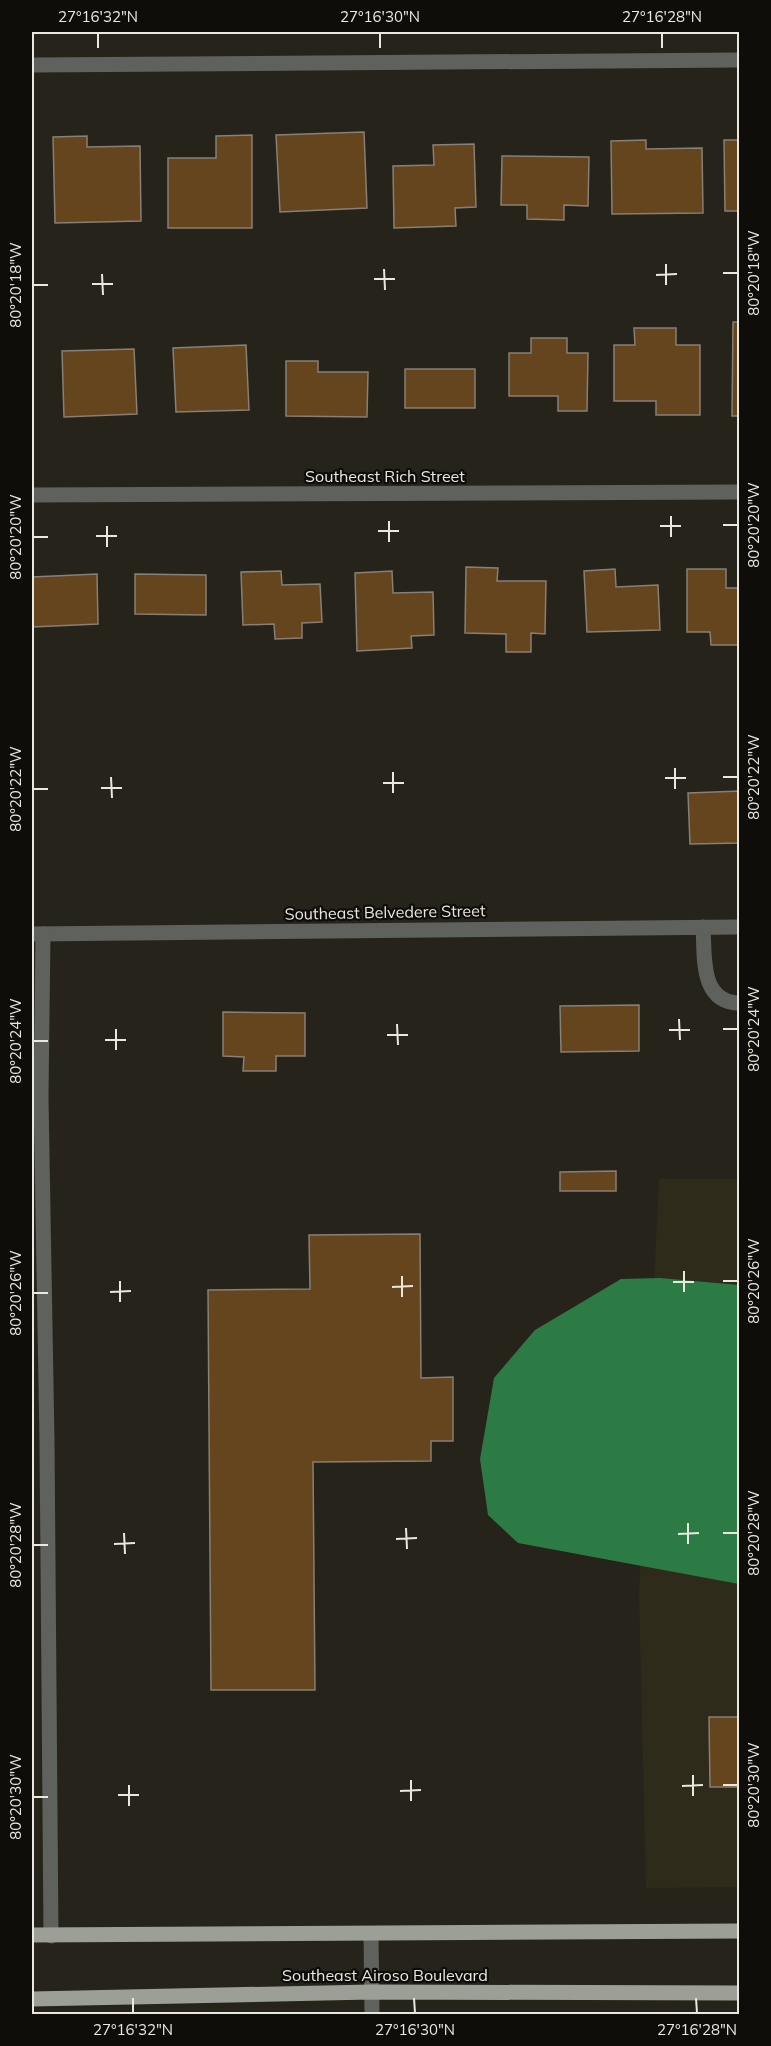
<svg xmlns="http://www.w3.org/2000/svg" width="771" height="2046" viewBox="0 0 771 2046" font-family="Mulish,sans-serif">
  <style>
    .built { fill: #2f2b1b }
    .water { fill: #2d7b44 }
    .building { fill: #64451e; stroke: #887f76; stroke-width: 1.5 }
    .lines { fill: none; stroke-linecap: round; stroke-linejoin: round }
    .minor { stroke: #5f615c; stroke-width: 15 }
    .major { stroke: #9c9f95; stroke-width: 15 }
    .ticks { fill: none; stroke: #e8e7e0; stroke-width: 2 }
    .labels { text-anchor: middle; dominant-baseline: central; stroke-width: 4.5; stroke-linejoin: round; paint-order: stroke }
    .street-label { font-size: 16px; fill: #e8e7e0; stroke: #0e0d09 }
    .neatline { fill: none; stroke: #e8e7e0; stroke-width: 2 }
    .ticks-label { font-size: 15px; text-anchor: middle; fill: #e8e7e0 }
  </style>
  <rect width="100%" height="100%" fill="#26231a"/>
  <path class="built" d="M659 1179H739V1887L646 1888 639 1594Z"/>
  <path class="water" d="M660 1278 739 1285V1584L518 1543 488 1515 480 1459 494 1378 535 1330 621 1279Z"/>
  <g class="building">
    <path d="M364 132 367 208 280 212 276 135Z"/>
    <path d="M252 135V228H168V158H216V136Z"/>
    <path d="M87 136V147L140 146 141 221 55 223 53 137Z"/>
    <path d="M646 140V149L702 148 703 213 612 214 611 141Z"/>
    <path d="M724 140H740V211H725Z"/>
    <path d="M474 144 476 207 455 208 456 226 394 228 393 166 434 165 433 145Z"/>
    <path d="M502 156 589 157 588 206 564 205V220L527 219V205H501Z"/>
    <path d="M733 322H740V416H732Z"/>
    <path d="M634 328H676V345H700V415H656V401H614V345H635Z"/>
    <path d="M531 338H567V353H588L587 411H558V396H509V353H531Z"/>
    <path d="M246 345 249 410 176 412 173 348Z"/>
    <path d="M134 349 137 414 64 417 62 351Z"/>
    <path d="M286 361H318V372H368L367 417 286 416Z"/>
    <rect x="405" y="369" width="70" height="39"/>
    <path d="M466 567 498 568 497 581H546L545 634 531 633V652H506V634L465 633Z"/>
    <path d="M615 569 616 587 658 585 660 630 587 632 584 571Z"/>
    <path d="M687 569H726V588H740V645H711L710 632H687Z"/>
    <path d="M281 571 282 585 320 584 322 622 302 623V638L275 639 274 624 243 625 241 572Z"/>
    <path d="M392 571 393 593 433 592 434 635 411 636 412 648 357 651 355 573Z"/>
    <path d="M97 574 98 624 32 627V577Z"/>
    <path d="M135 574 206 575V615L135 614Z"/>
    <path d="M740 791V843L690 844 688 793Z"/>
    <path d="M639 1005V1051L561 1052 560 1006Z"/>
    <path d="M223 1012 305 1013V1056H276V1071H243L244 1057 223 1056Z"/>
    <path d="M616 1171V1191H560V1172Z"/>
    <path d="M420 1234 421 1378 453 1377V1441H431V1461L313 1462 315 1690H211L208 1290 310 1289 309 1235Z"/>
    <path d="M709 1717H740V1787H710Z"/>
  </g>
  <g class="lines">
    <g class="minor">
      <path d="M32 65 740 60"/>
      <path d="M32 495 740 492"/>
      <path d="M703 927C705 955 699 1003 740 1003"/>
      <path d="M32 934 740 927"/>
      <path d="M43 934 41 1097 47 1441 51 1936"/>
      <path d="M371 1934 372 2014"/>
    </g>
    <g class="major">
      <path d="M32 1935 740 1931"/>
      <path d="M32 1999 371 1992 740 1993"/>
    </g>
  </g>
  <path class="ticks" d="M98 33V48M380 33V48M662 33V48M666 264V285M384 269 385 290M723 273H738M102 274 103 295M656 275 677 274M374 279H395M92 284H113M33 285H48M671 516V537M389 521V542M723 525H738M107 526V547M660 526H681M378 531H399M96 536H117M33 537H48M675 768V789M393 772V793M111 777 112 798M723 777H738M665 778H686M383 783H404M101 788H122M33 789H48M679 1019 680 1040M397 1024 398 1045M116 1029V1050M723 1029H738M669 1030H690M387 1035H408M105 1040H126M33 1041H48M684 1271V1292M402 1276V1297M120 1281V1302M723 1281H738M673 1282H694M392 1287 413 1286M110 1292 131 1291M33 1293H48M688 1523V1544M406 1528 407 1549M124 1533 125 1554M723 1533H738M678 1534 699 1533M396 1539 417 1538M114 1544 135 1543M33 1545H48M693 1775V1796M411 1780V1801M129 1785V1806M723 1785H738M682 1786 703 1785M400 1791 421 1790M118 1795H139M33 1797H48M133 1998V2013M414 1998 415 2013M696 1998 697 2013"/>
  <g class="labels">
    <g class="street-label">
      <text x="385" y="476">Southeast Rich Street</text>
      <text transform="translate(385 912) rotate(-1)">Southeast Belvedere Street</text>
      <text x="385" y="1975">Southeast Airoso Boulevard</text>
    </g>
  </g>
  <rect width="771" height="2046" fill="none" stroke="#0e0d09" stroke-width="66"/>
  <rect x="33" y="33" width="705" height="1980" class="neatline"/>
  <g class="ticks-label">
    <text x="98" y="22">27°16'32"N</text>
    <text x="380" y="22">27°16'30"N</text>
    <text x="662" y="22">27°16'28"N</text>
    <text transform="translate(754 273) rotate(-90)" y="5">80°20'18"W</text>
    <text transform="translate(16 285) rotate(-90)" y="5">80°20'18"W</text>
    <text transform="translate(754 525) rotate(-90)" y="5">80°20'20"W</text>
    <text transform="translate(16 537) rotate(-90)" y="5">80°20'20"W</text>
    <text transform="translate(754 777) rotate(-90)" y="5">80°20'22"W</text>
    <text transform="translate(16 789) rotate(-90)" y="5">80°20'22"W</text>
    <text transform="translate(754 1029) rotate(-90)" y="5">80°20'24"W</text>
    <text transform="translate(16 1041) rotate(-90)" y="5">80°20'24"W</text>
    <text transform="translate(754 1281) rotate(-90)" y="5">80°20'26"W</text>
    <text transform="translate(16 1293) rotate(-90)" y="5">80°20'26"W</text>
    <text transform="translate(754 1533) rotate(-90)" y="5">80°20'28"W</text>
    <text transform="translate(16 1545) rotate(-90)" y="5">80°20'28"W</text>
    <text transform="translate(754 1785) rotate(-90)" y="5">80°20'30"W</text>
    <text transform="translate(16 1797) rotate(-90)" y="5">80°20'30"W</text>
    <text x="133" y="2035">27°16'32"N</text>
    <text x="415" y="2035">27°16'30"N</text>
    <text x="697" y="2035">27°16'28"N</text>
  </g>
</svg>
